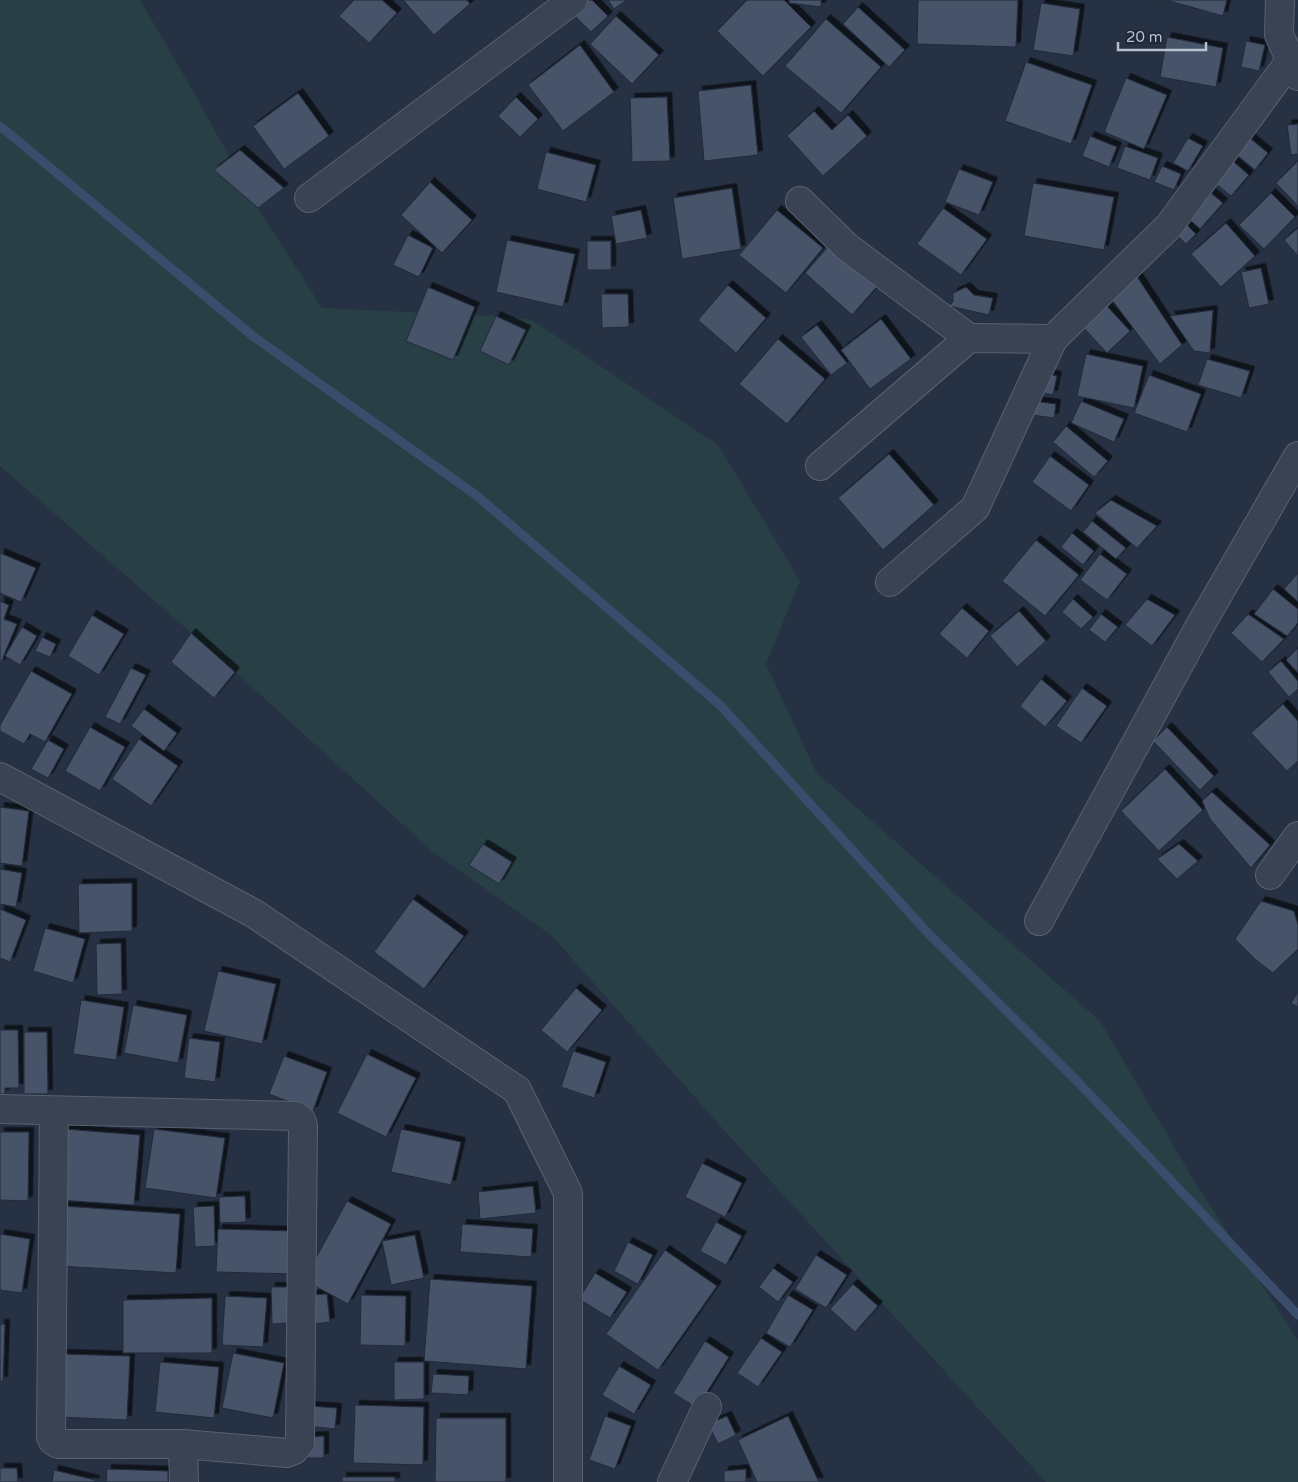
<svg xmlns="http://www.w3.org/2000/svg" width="1298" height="1482" viewBox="0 0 1298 1482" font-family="'Varela Round',sans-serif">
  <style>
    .green { fill: #284045 }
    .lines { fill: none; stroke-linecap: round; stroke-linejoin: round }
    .stream { stroke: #3a4d6d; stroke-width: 9 }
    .building { fill: #475268; stroke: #212a3b; filter: url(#shadow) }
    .minor-casing { stroke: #596171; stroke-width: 30 }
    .minor { stroke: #3a4354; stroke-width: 28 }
  </style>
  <defs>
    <filter id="shadow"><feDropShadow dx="4.5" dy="-4.5" stdDeviation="0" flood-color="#0009"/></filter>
  </defs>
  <rect width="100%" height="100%" fill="#263144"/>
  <path class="green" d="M0 0H140L189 84 258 208 322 308 496 316 532 320 718 445 800 581 766 664 816 772 1100 1021 1196 1184 1298 1340V1482H1046L724 1130 552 936 432 851 219 657 0 466Z"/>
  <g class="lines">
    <path class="stream" d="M0 126 254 337 476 495 720 705 928 933 1077 1081 1298 1315"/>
  </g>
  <g class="building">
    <path d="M354 0H382L397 13 369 43 339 16Z"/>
    <path d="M403 0H467L470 4 434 35Z"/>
    <path d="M585 0H592L608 16 591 32 572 13Z"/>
    <path d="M608 0H627L614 9Z"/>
    <path d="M747 0H784L811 27 763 76 717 31Z"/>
    <path d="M789 0H821V7L789 3Z"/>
    <path d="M918 0H1018L1016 47 917 44Z"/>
    <path d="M1166 0H1227L1223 16Z"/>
    <path d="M1041 3 1080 9 1073 56 1033 50Z"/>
    <path d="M858 7 905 50 889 67 843 24Z"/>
    <path d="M616 16 659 55 632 84 590 44Z"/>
    <path d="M826 19 881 67 841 113 785 66Z"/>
    <path d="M1167 37 1223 48 1216 87 1160 77Z"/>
    <path d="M1246 41 1265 45 1259 71 1241 67Z"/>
    <path d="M580 45 614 92 563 131 528 85Z"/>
    <path d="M1026 62 1092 85 1071 144 1005 121Z"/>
    <path d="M1126 78 1167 95 1144 149 1104 132Z"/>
    <path d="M751 85 758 155 704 161 698 91Z"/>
    <path d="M298 93 329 136 284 169 253 126Z"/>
    <path d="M516 97 538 119 520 137 498 116Z"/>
    <path d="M667 97 670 161 632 162 630 98Z"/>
    <path d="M814 111 832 130 848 115 867 136 823 176 787 136Z"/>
    <path d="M1298 124V154L1291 155 1287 125Z"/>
    <path d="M1245 134 1268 153 1255 170 1232 151Z"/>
    <path d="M1090 136 1117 147 1109 167 1082 156Z"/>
    <path d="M1188 138 1203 146 1188 171 1173 163Z"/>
    <path d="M1125 146 1158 158 1150 180 1117 168Z"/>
    <path d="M240 150 284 188 258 208 214 170Z"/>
    <path d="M546 152 596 165 586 202 537 189Z"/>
    <path d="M1228 157 1249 175 1231 196 1210 179Z"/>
    <path d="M1298 161V206L1276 183Z"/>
    <path d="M1162 166 1181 174 1174 190 1154 182Z"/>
    <path d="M959 169 993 182 979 215 945 202Z"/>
    <path d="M430 182 472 220 442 253 401 215Z"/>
    <path d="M1033 183 1114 197 1104 250 1024 236Z"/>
    <path d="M732 188 741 249 682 259 673 198Z"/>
    <path d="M1211 193 1223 203 1200 229 1189 219Z"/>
    <path d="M1271 193 1295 217 1264 249 1239 225Z"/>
    <path d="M943 208 987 239 961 275 917 244Z"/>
    <path d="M641 210 647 238 616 244 611 216Z"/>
    <path d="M777 210 823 248 786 293 739 255Z"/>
    <path d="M1185 223 1196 234 1186 244 1175 233Z"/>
    <path d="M1226 223 1255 256 1221 287 1191 254Z"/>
    <path d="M1298 228V256L1284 240Z"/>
    <path d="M408 235 433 248 419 277 393 265Z"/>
    <path d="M507 240 575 254 563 307 496 292Z"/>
    <path d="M834 240 881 282 852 315 805 273Z"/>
    <rect x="587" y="241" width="24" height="29"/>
    <path d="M1261 268 1269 304 1249 308 1241 272Z"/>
    <path d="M1136 275 1182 345 1160 364 1109 296Z"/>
    <path d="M728 285 766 318 736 353 698 320Z"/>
    <path d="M428 287 475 307 453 360 406 341Z"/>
    <path d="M966 287 974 295 993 298 989 315 949 306 953 302V293Z"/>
    <path d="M601 294H628L629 327 602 328Z"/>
    <path d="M1105 304 1130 331 1107 353 1082 326Z"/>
    <path d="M1213 310 1210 353 1194 351 1170 316Z"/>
    <path d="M496 316 526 330 509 365 480 351Z"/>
    <path d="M881 319 911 359 870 389 841 350Z"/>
    <path d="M817 325 847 363 831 375 801 337Z"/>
    <path d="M778 339 825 379 787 424 739 384Z"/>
    <path d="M1086 354 1143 366 1134 408 1077 396Z"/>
    <path d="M1207 359 1250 371 1241 398 1198 385Z"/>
    <path d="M1038 372 1057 376 1053 395 1034 391Z"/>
    <path d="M1149 375 1201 394 1187 432 1134 413Z"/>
    <path d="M1034 401 1056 404 1054 418 1032 415Z"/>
    <path d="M1081 401 1124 419 1114 442 1071 423Z"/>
    <path d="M1066 426 1108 461 1094 477 1053 442Z"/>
    <path d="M889 454 934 505 883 550 838 498Z"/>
    <path d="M1050 456 1089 485 1071 511 1032 482Z"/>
    <path d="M1111 500 1157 526 1137 548 1095 513Z"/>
    <path d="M1092 521 1126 548 1116 559 1083 532Z"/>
    <path d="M1072 533 1094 551 1083 565 1061 547Z"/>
    <path d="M1036 540 1079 575 1045 616 1002 581Z"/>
    <path d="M0 553 36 568 21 602 0 593Z"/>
    <path d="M1100 554 1127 574 1107 600 1080 580Z"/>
    <path d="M1298 573V602L1284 589Z"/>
    <path d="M1273 589 1298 609V623L1287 636 1254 614Z"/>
    <path d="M1073 599 1093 617 1081 629 1062 612Z"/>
    <path d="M1147 599 1175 615 1152 646 1125 625Z"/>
    <path d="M0 601 9 605 4 619 17 624 0 665Z"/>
    <path d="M962 608 989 631 967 658 939 634Z"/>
    <path d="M1019 611 1046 641 1017 667 990 636Z"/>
    <path d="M1101 614 1118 627 1105 642 1089 630Z"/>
    <path d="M1248 614 1284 639 1262 662 1231 633Z"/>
    <path d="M92 615 124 634 99 675 68 656Z"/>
    <path d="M22 627 37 636 20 665 5 656Z"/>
    <path d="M191 633 235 672 214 698 171 662Z"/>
    <path d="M42 637 56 644 50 657 35 651Z"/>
    <path d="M1298 648V673L1286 660Z"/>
    <path d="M1281 661 1298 681V689L1289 697 1268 672Z"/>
    <path d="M131 668 146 675 120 724 105 717Z"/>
    <path d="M31 671 72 694 45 742 30 734 24 744 0 731V725Z"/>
    <path d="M1041 679 1067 701 1045 727 1020 706Z"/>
    <path d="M1082 688 1107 706 1081 743 1056 726Z"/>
    <path d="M1283 704 1298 721V761L1287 771 1251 733Z"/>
    <path d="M144 709 177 733 164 751 131 726Z"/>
    <path d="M90 727 125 747 100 791 65 771Z"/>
    <path d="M1167 727 1214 776 1200 790 1153 741Z"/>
    <path d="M139 739 178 766 151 806 112 779Z"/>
    <path d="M48 740 64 749 48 778 31 769Z"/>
    <path d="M1165 769 1203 810 1159 851 1121 811Z"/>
    <path d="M1212 792 1270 845 1251 868 1210 819 1202 801Z"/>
    <path d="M0 807 29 811 22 866 0 863Z"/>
    <path d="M483 844 512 862 499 884 469 865Z"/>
    <path d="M1179 844 1198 861 1177 879 1157 859Z"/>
    <path d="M0 869 22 873 16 907 0 904Z"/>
    <path d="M132 883V931L79 933 78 884Z"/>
    <path d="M413 899 464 936 424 989 374 952Z"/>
    <path d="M1261 901 1294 911 1298 925V949L1273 973 1256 960 1235 939Z"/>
    <path d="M0 909 26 920 10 962 0 958Z"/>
    <path d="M45 928 85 939 73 983 33 971Z"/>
    <path d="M121 943 122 994 97 995 96 944Z"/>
    <path d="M218 971 276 984 262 1044 204 1031Z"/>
    <path d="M576 988 602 1010 567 1052 541 1030Z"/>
    <path d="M1298 992V1007L1291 1003Z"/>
    <path d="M81 1000 124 1007 116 1060 73 1054Z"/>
    <path d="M133 1005 187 1015 178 1063 124 1053Z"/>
    <path d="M0 1030H18L19 1088H5V1094H0Z"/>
    <path d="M24 1032H47L48 1094H24Z"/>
    <path d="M189 1038 220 1042 215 1082 184 1078Z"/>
    <path d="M573 1051 606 1062 594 1098 561 1087Z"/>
    <path d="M367 1054 416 1078 386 1137 337 1113Z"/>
    <path d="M284 1056 327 1072 313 1111 269 1094Z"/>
    <path d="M64 1129 140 1135 134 1205 59 1200Z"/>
    <path d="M154 1129 225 1138 216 1198 145 1188Z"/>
    <path d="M401 1129 461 1142 451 1185 391 1172Z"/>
    <path d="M0 1132H29L28 1201 0 1200Z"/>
    <path d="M702 1163 742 1183 725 1217 685 1197Z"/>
    <path d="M533 1186 536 1213 480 1219 478 1192Z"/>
    <path d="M245 1196 246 1222 220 1223 219 1197Z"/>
    <path d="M347 1201 391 1224 348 1304 304 1280Z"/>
    <path d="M63 1206 180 1214 176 1273 59 1266Z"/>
    <path d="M214 1206 215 1246 195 1247 193 1207Z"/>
    <path d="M716 1222 742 1236 726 1265 700 1251Z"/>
    <path d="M462 1224 533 1229 531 1257 460 1252Z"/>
    <path d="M218 1229 295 1231 294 1274 216 1272Z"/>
    <path d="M0 1234 30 1239 22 1293 0 1290Z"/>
    <path d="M415 1235 424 1278 391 1285 382 1241Z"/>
    <path d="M628 1242 653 1255 638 1284 614 1271Z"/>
    <path d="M665 1250 717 1286 658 1370 606 1334Z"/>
    <path d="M816 1255 847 1275 826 1308 795 1289Z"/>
    <path d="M773 1268 793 1282 778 1302 759 1287Z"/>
    <path d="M595 1273 627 1292 610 1318 579 1299Z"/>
    <path d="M430 1279 532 1286 526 1369 424 1361Z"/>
    <path d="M853 1284 878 1306 855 1332 830 1309Z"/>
    <path d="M271 1287H288L289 1323 272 1324Z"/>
    <path d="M327 1294 330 1322 313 1324 310 1295Z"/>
    <path d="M361 1295 406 1296 405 1346 360 1345Z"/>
    <path d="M788 1295 813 1310 790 1347 766 1333Z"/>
    <path d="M225 1296 267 1298 263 1347 222 1345Z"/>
    <path d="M212 1298V1353H123V1300Z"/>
    <path d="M0 1324H5L3 1381H0Z"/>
    <path d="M761 1338 782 1352 758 1387 737 1373Z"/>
    <path d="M705 1341 729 1357 697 1408 673 1393Z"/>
    <path d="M233 1353 284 1363 273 1418 222 1408Z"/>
    <path d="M62 1354 130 1356 127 1420 59 1417Z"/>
    <path d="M160 1362 219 1367 214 1418 155 1412Z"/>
    <path d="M394 1362H424V1399L394 1400Z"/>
    <path d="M619 1366 651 1385 634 1414 602 1395Z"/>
    <path d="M433 1374 469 1376 468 1395 431 1393Z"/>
    <path d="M355 1405 424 1407 423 1465 353 1463Z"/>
    <path d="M309 1406 337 1408 335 1429 307 1426Z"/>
    <path d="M605 1416 631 1426 615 1469 589 1460Z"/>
    <path d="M727 1416 736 1435 718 1444 708 1424Z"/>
    <path d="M788 1416 819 1482H757L738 1440Z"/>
    <path d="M436 1418H506V1482H435Z"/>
    <path d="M324 1436V1458H308L307 1437Z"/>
    <path d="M0 1468H17L18 1482H0Z"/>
    <path d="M107 1469 168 1471V1482H106Z"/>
    <path d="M746 1469V1482H724V1471Z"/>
    <path d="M54 1470 95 1480V1482H52Z"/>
    <rect x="342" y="1477" width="53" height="5"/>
  </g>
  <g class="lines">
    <defs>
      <g id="minor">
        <path d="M1280 0 1279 35 1298 76"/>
        <path d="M309 198 573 0"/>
        <path d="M800 201 847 247 969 338"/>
        <path d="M820 466 969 338 1053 339 1169 226 1290 61"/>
        <path d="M890 582 975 508 1053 339"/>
        <path d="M0 777 253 913 517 1090 568 1193V1482"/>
        <path d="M1270 875 1298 836"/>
        <path d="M1039 921 1201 624 1298 456"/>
        <path d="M0 1109 296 1116 301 1120 303 1126 300 1443 294 1450 287 1453 183 1444H58L53 1441 51 1437 54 1111"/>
        <path d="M183 1444 184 1482"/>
        <path d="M672 1482 707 1407"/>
      </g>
    </defs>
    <use href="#minor" class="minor-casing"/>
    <use href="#minor" class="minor"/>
  </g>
  <path d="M1118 42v8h88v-8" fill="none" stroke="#b8bfcd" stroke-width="2.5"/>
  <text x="1126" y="42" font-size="15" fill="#b8bfcd" stroke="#1f2839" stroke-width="4" paint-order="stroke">20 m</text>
</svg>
